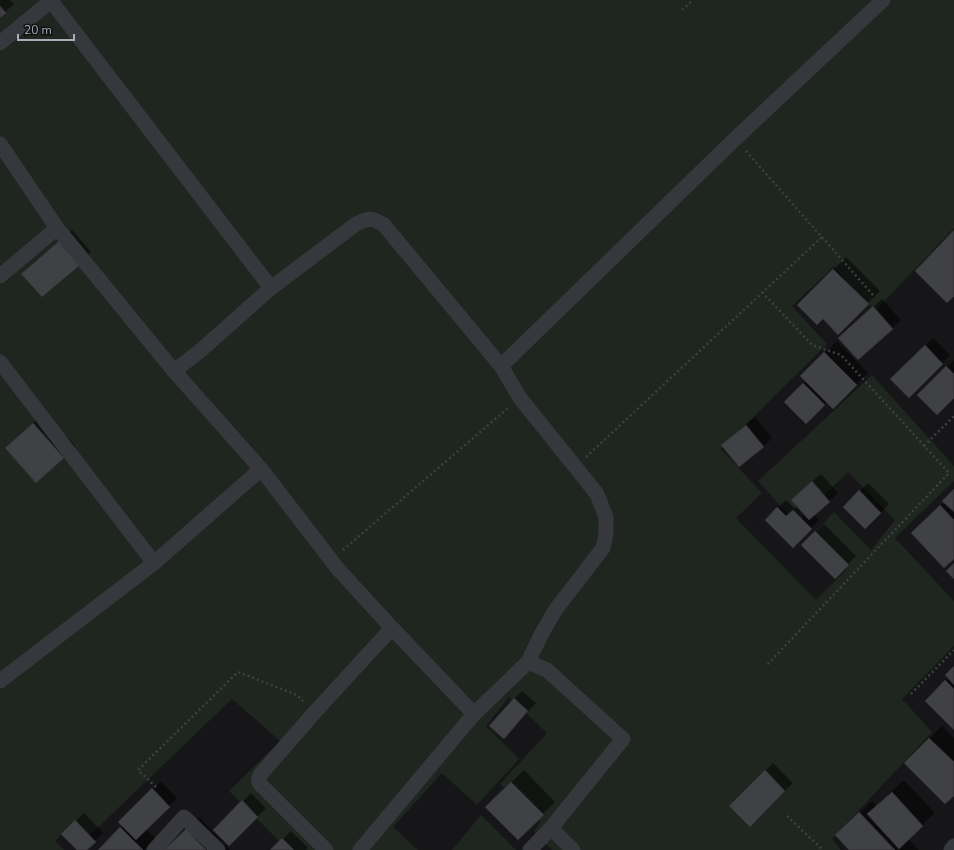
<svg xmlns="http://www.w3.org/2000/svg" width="954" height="850" viewBox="0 0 954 850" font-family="'Nunito Sans',sans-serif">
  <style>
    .green { fill: #1e261f }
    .shadow { fill: #0007 }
    .building { fill: #404145; stroke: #303034 }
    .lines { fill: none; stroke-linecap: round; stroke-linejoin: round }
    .path { stroke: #3d3f44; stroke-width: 2.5; stroke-dasharray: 2 3; stroke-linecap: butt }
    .minor { stroke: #37383d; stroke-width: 15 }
  </style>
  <rect width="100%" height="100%" fill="#161618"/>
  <g class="green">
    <path d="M0 0H954V228L875 311 834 267 792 306 827 344 721 449 762 493 736 518 816 600 846 570 812 535 834 512 871 550 895 520 848 472 796 523 758 481 872 375 954 466V481L895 538 954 601V646L902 699 932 732 832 839 841 850H552L534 832 540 821 500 784 547 733 509 697 486 726 519 759 477 805 442 773 393 827 418 850H288L229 791 280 741 232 699 88 837 73 822 55 841 64 850H0Z"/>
    <path d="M481 815 516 850H452Z"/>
  </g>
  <g class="shadow">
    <path d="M0 0H10L14 4 0 17Z"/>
    <path d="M72 230 91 252 79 264 23 274 35 261Z"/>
    <path d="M846 257 880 291 838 333 823 318 798 305Z"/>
    <path d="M882 299 901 320 858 358 848 330Z"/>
    <path d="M933 338 950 355 909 396 892 379Z"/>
    <path d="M837 341 868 373 833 408 827 402 806 423 785 402 806 381 802 376Z"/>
    <path d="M954 360V397L919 395Z"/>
    <path d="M46 412 75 446 63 458 6 448 18 436Z"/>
    <path d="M755 417 772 438 764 446 739 466 731 437Z"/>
    <path d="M821 474 838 493 814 515 819 520 793 546 766 520 786 500 795 509 798 506 800 492Z"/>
    <path d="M868 483 889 504 865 528 844 507Z"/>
    <path d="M954 490V558L924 521 945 502Z"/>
    <path d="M824 524 856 556 835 577 802 545Z"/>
    <path d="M954 667V729L926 701 949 678Z"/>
    <path d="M522 691 536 703 512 729 514 699Z"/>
    <path d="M942 726 954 738V794L905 763Z"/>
    <path d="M773 763 793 783 750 826 730 806Z"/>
    <path d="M524 770 555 802 518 839 487 807Z"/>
    <path d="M904 780 935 813 908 839 919 850H851L836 835 872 801 876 806Z"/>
    <path d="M161 781 177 798 146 829 156 839 145 850H99L123 826 119 822Z"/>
    <path d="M251 793 266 808 229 845 214 830Z"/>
    <path d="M84 813 103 833 86 850H78L62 834Z"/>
    <path d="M199 817 230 850H165Z"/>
    <path d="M291 831 308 848 306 850H272Z"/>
  </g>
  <g class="building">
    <path d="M0 6 6 13 0 18Z"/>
    <path d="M954 230V296L947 303 915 271Z"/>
    <path d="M59 241 80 265 42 297 21 274Z"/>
    <path d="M833 269 869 304 838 335 823 319 817 325 797 305Z"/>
    <path d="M873 306 893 329 858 360 838 338Z"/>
    <path d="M925 345 943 364 909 398 890 379Z"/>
    <path d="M824 352 857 385 833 409 800 376Z"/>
    <path d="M946 366 954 374V398L937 415 917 395Z"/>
    <path d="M803 383 825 405 806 424 784 402Z"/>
    <path d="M33 423 64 458 36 483 5 448Z"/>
    <path d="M746 425 764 447 739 467 721 445Z"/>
    <path d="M812 481 830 502 809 520 791 500Z"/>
    <path d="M954 489V512L942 501Z"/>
    <path d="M859 490 881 513 865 529 843 507Z"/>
    <path d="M940 505 954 520V559L944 568 911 533Z"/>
    <path d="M777 507 786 516 793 510 812 529 793 548 765 520Z"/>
    <path d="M815 531 849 565 835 579 801 545Z"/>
    <path d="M954 563V579L946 571Z"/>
    <path d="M954 666V685L945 675Z"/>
    <path d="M945 680 954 689V730L925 701Z"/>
    <path d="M514 698 528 711 504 739 489 726Z"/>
    <path d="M929 738 954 762V796L945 804 904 763Z"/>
    <path d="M765 770 785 791 750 827 729 806Z"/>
    <path d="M511 782 544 815 518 840 485 807Z"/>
    <path d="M152 788 170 807 136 840 118 822Z"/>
    <path d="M892 792 923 826 899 849 867 814Z"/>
    <path d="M242 800 258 817 229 846 213 830Z"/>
    <path d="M859 812 895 850H849L835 835Z"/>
    <path d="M75 820 96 842 87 850H77L61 834Z"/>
    <path d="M120 827 143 850H98Z"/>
    <path d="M186 829 206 850H164Z"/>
    <path d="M282 838 294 850H270Z"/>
  </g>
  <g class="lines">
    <g class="path">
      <path d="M682 10 693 0"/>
      <path d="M746 151 873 295"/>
      <path d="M762 292 812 345 841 355 949 473 766 666"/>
      <path d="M924 446 954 416"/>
      <path d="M586 457 822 237"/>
      <path d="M343 550 508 408"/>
      <path d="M911 694 954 650"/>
      <path d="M156 787 138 770 238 672 297 695 303 701"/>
      <path d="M787 816 823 850"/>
    </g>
    <g class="minor">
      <path d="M51 1 271 288"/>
      <path d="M0 43 52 0"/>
      <path d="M0 144 57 228 174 371 200 351 271 288 356 224C369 218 371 217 384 225L501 366 520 398 597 494 606 517V534L603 548 556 609 542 633 528 662"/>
      <path d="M0 276 57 228"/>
      <path d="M0 362 154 563"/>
      <path d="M501 366 735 139 883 0"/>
      <path d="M174 371 261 469"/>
      <path d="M0 681 154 563 261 469 338 569 392 628"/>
      <path d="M551 828 573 850"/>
      <path d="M154 850 184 817 218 850"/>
      <path d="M326 850 260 784C258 781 258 779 260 775L314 713 392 628 474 714"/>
      <path d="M360 850 474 714 528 662 547 670 623 739 551 828 530 850"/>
      <path d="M951 850 954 846"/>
    </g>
  </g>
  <path d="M18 34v6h56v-6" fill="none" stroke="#a8adb8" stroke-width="2"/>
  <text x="24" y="34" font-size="12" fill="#a8adb8" stroke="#111113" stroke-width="3" paint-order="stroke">20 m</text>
</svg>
